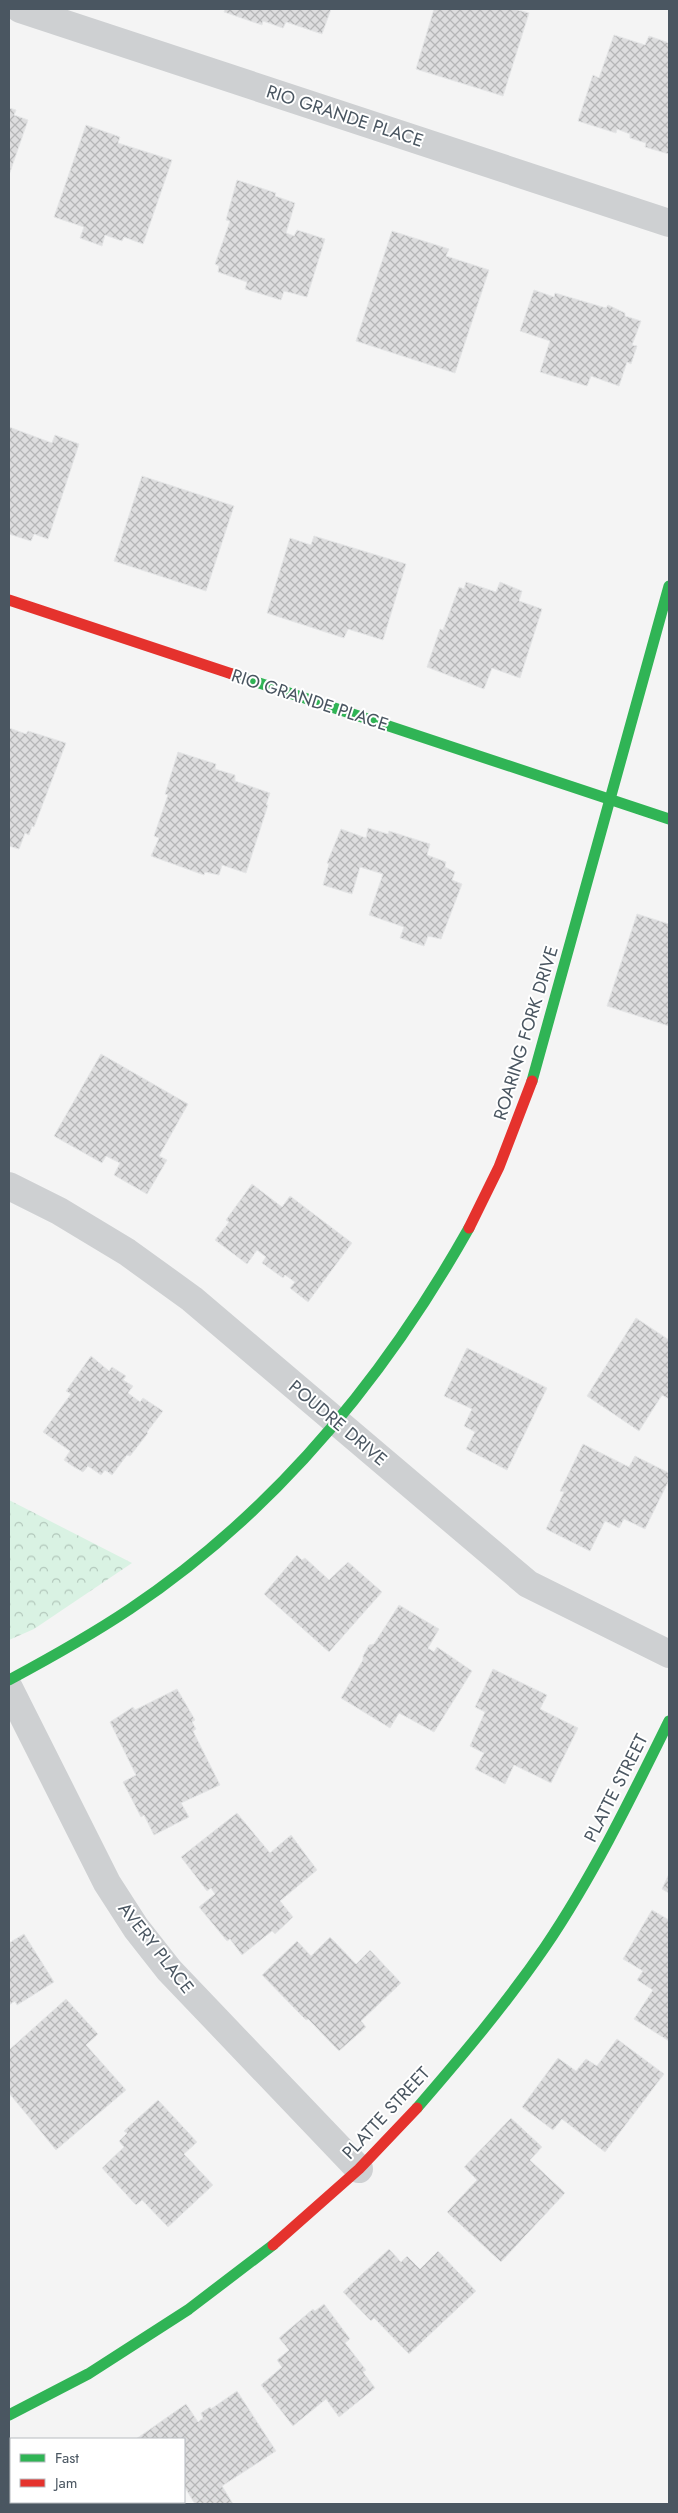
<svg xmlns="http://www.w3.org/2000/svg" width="678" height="2513" viewBox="0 0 678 2513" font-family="Jost,sans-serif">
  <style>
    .park { fill: url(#park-crowns) }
    .building { fill: url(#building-cross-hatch); stroke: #e5e6e7 }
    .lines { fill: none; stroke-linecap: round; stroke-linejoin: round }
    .street { stroke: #ced0d2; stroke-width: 28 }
    .fast { stroke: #30b455; stroke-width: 11 }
    .jam { stroke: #e5322d; stroke-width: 11 }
    .labels { text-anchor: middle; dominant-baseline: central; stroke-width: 4; stroke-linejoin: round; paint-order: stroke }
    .street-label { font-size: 18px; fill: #4a5661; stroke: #fff }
  </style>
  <defs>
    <pattern id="park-crowns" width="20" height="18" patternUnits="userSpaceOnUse" patternTransform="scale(1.25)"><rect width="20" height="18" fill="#d9f2e3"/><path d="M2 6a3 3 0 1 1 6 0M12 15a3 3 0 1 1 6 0" fill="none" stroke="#b2c7bb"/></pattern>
    <pattern id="building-cross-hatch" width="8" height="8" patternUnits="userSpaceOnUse" patternTransform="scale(1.25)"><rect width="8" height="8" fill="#ddddde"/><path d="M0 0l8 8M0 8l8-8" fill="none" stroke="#b5b6b7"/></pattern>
  </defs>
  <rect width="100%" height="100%" fill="#f4f4f4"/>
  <path class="park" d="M9 1500 132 1563 34 1629 9 1640Z"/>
  <g class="building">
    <path d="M225 9H331L322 34 286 22 283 28 263 21 262 25 224 12Z"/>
    <path d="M434 9H514L529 13 503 96 416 69Z"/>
    <path d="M614 35 645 45 649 36 669 43V154L645 147 646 143 630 138V134L617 129 616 133 578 121 593 75 599 78Z"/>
    <path d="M9 108 16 110 14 115 28 120 9 175Z"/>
    <path d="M86 125 120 137 118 143 172 160 143 244 124 237 122 241 105 235 102 246 80 238 84 227 54 217Z"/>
    <path d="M237 180 276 193 275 196 295 203 286 233 294 236 297 230 325 239 307 297 284 291 281 300 245 289 247 282 218 272 219 266 215 264 230 221 226 220Z"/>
    <path d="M392 231 449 249 446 256 489 270 455 373 356 341Z"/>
    <path d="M534 290 554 297 555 293 606 308 608 305 625 313V316L641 321 632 345 637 346 631 364 627 362 619 386 591 376 587 386 540 372 550 341 520 331Z"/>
    <path d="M9 427 52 443 55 435 79 444 48 539 34 534 31 541 9 534Z"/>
    <path d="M142 476 234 506 206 591 114 561Z"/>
    <path d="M314 536 406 564 383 640 348 629 344 638 267 613 290 538 311 545Z"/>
    <path d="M466 582 496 592 500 582 522 591 519 601 542 609 520 678 492 668 484 689 427 667 440 629 443 630 459 587 464 589Z"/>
    <path d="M9 728 26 734 28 731 66 743 34 827 32 826 29 835 25 833 19 849 9 846Z"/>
    <path d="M178 752 216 764 215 769 235 775V781L270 793 266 805H268L246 873 222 865 219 875 205 872 204 875 151 856 159 838 154 836 168 795 165 794Z"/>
    <path d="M368 828 388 834 389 831 430 844 427 855 446 862 445 867 455 872 452 880 462 884 441 939 428 936 424 946 400 938 404 927 369 915 383 874 360 867 352 894 323 885 329 864 327 863 341 829 366 838Z"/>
    <path d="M637 914 669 924V1026L607 1006Z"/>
    <path d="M101 1054 188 1104 159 1156 167 1160 147 1194 114 1175 120 1163 106 1156 102 1163 54 1136Z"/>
    <path d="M252 1184 282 1207 290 1196 352 1243 308 1302 290 1288 295 1282 285 1275 283 1278 262 1263 266 1257 257 1250 247 1264 215 1240 229 1222 226 1220Z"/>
    <path d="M636 1318 669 1340V1399L662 1395 639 1431 587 1396Z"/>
    <path d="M467 1348 547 1388 507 1470 466 1449 475 1432 464 1426 472 1409 444 1396Z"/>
    <path d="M91 1356 109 1371 112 1367 126 1376 123 1380 133 1386 128 1393 140 1402 143 1398 163 1411 147 1432 148 1433 130 1456 127 1455 112 1475 105 1470 101 1475 88 1466 83 1472 74 1467 64 1460 70 1451 43 1432 71 1394 66 1391Z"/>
    <path d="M583 1444 629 1467 635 1456 669 1473V1480L645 1529 624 1519 619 1528 605 1521 590 1551 546 1529 564 1492 560 1491Z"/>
    <path d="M297 1555 302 1560 305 1558 329 1580 348 1562 382 1592 329 1652 264 1594Z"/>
    <path d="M399 1605 439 1629 428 1648 434 1652 437 1647 472 1671 434 1732 399 1713 390 1728 341 1698 363 1660V1656L369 1645 374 1644Z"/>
    <path d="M493 1669 547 1695 540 1709 578 1728 551 1783 514 1765 505 1784 475 1769 484 1753 470 1746 485 1712 475 1707Z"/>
    <path d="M177 1689 195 1720 192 1722 196 1729 193 1731 220 1785 181 1803 189 1817 154 1835 144 1815 141 1817 123 1782 136 1775 110 1722 133 1707 135 1710Z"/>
    <path d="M237 1813 270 1853 291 1835 317 1870 280 1901 293 1917 275 1934 272 1931 242 1955 230 1939 227 1941 199 1907 215 1894 211 1888 207 1891 181 1857Z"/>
    <path d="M669 1874V1893L662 1889Z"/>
    <path d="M652 1910 669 1920V2041L634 2019 653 1990 637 1980 643 1971 623 1959Z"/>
    <path d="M24 1934 54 1982 17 2005 15 2001 9 2005V1943Z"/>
    <path d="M330 1937 356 1964 370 1950 401 1983 361 2021 366 2027 339 2051 308 2019 306 2020 262 1975 297 1941 311 1956Z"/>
    <path d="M66 1999 98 2034 86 2045 126 2090 56 2150 9 2093V2050Z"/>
    <path d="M617 2039 664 2074 605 2152 562 2119 553 2130 522 2107 558 2058 576 2071 586 2059 597 2066Z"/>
    <path d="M158 2100 197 2142 184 2154 213 2185 168 2227 142 2200 136 2205 102 2168 124 2147 119 2141 127 2133 124 2131Z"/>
    <path d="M511 2118 542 2147 530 2160 565 2193 501 2262 447 2212 477 2180 464 2167Z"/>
    <path d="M389 2249 401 2262 407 2256 420 2269 438 2251 476 2291 409 2354 374 2318 371 2321 343 2292Z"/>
    <path d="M324 2304 350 2339 345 2343 366 2370 363 2372 375 2388 339 2417 326 2399 293 2426 261 2385 282 2367 277 2360 289 2350 279 2338 313 2309 315 2311Z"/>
    <path d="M237 2391 276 2451 222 2486 233 2504H195L184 2486V2439H136L186 2404 198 2422 203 2418 201 2413 210 2407 211 2409Z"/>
    <path d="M48 2502H143L144 2504H44Z"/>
  </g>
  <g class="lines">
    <g class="street">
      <path d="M20 9 669 223"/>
      <path d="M9 1186 59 1211 127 1252 192 1299 528 1584 669 1654"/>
      <path d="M9 1688 107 1883 136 1928 169 1970 359 2169"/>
    </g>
    <g class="fast">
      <path d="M232 674 669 819"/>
      <path d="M532 1081 669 586"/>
      <path d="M9 1680C50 1658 91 1635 130 1609 275 1512 384 1379 469 1228"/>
      <path d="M417 2108C462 2056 506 2004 545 1947 593 1876 631 1798 669 1721"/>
      <path d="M9 2415 88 2374 189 2309 273 2245"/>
    </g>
    <g class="jam">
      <path d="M9 600 232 674"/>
      <path d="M469 1228 499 1167 532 1081"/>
      <path d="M273 2245 359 2169 417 2108"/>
    </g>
  </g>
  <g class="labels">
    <g class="street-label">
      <text transform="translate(345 116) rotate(18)">RIO GRANDE PLACE</text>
      <text transform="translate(310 700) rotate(18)">RIO GRANDE PLACE</text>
      <text transform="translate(526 1033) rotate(-73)">ROARING FORK DRIVE</text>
      <text transform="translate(338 1423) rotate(40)">POUDRE DRIVE</text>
      <text transform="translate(616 1788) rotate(-63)">PLATTE STREET</text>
      <text transform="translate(156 1948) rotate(52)">AVERY PLACE</text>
      <text transform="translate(386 2113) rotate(-47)">PLATTE STREET</text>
    </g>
  </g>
  <rect width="678" height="2513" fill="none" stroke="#4a5661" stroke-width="20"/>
  <rect x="10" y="2438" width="175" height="65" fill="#ffffff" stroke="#b7bbc0"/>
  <rect x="20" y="2454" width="25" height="8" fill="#30b455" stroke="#b7bbc0"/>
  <text x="55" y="2463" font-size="15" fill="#4a5661">Fast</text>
  <rect x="20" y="2479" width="25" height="8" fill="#e5322d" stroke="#b7bbc0"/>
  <text x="55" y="2488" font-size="15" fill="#4a5661">Jam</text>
</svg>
